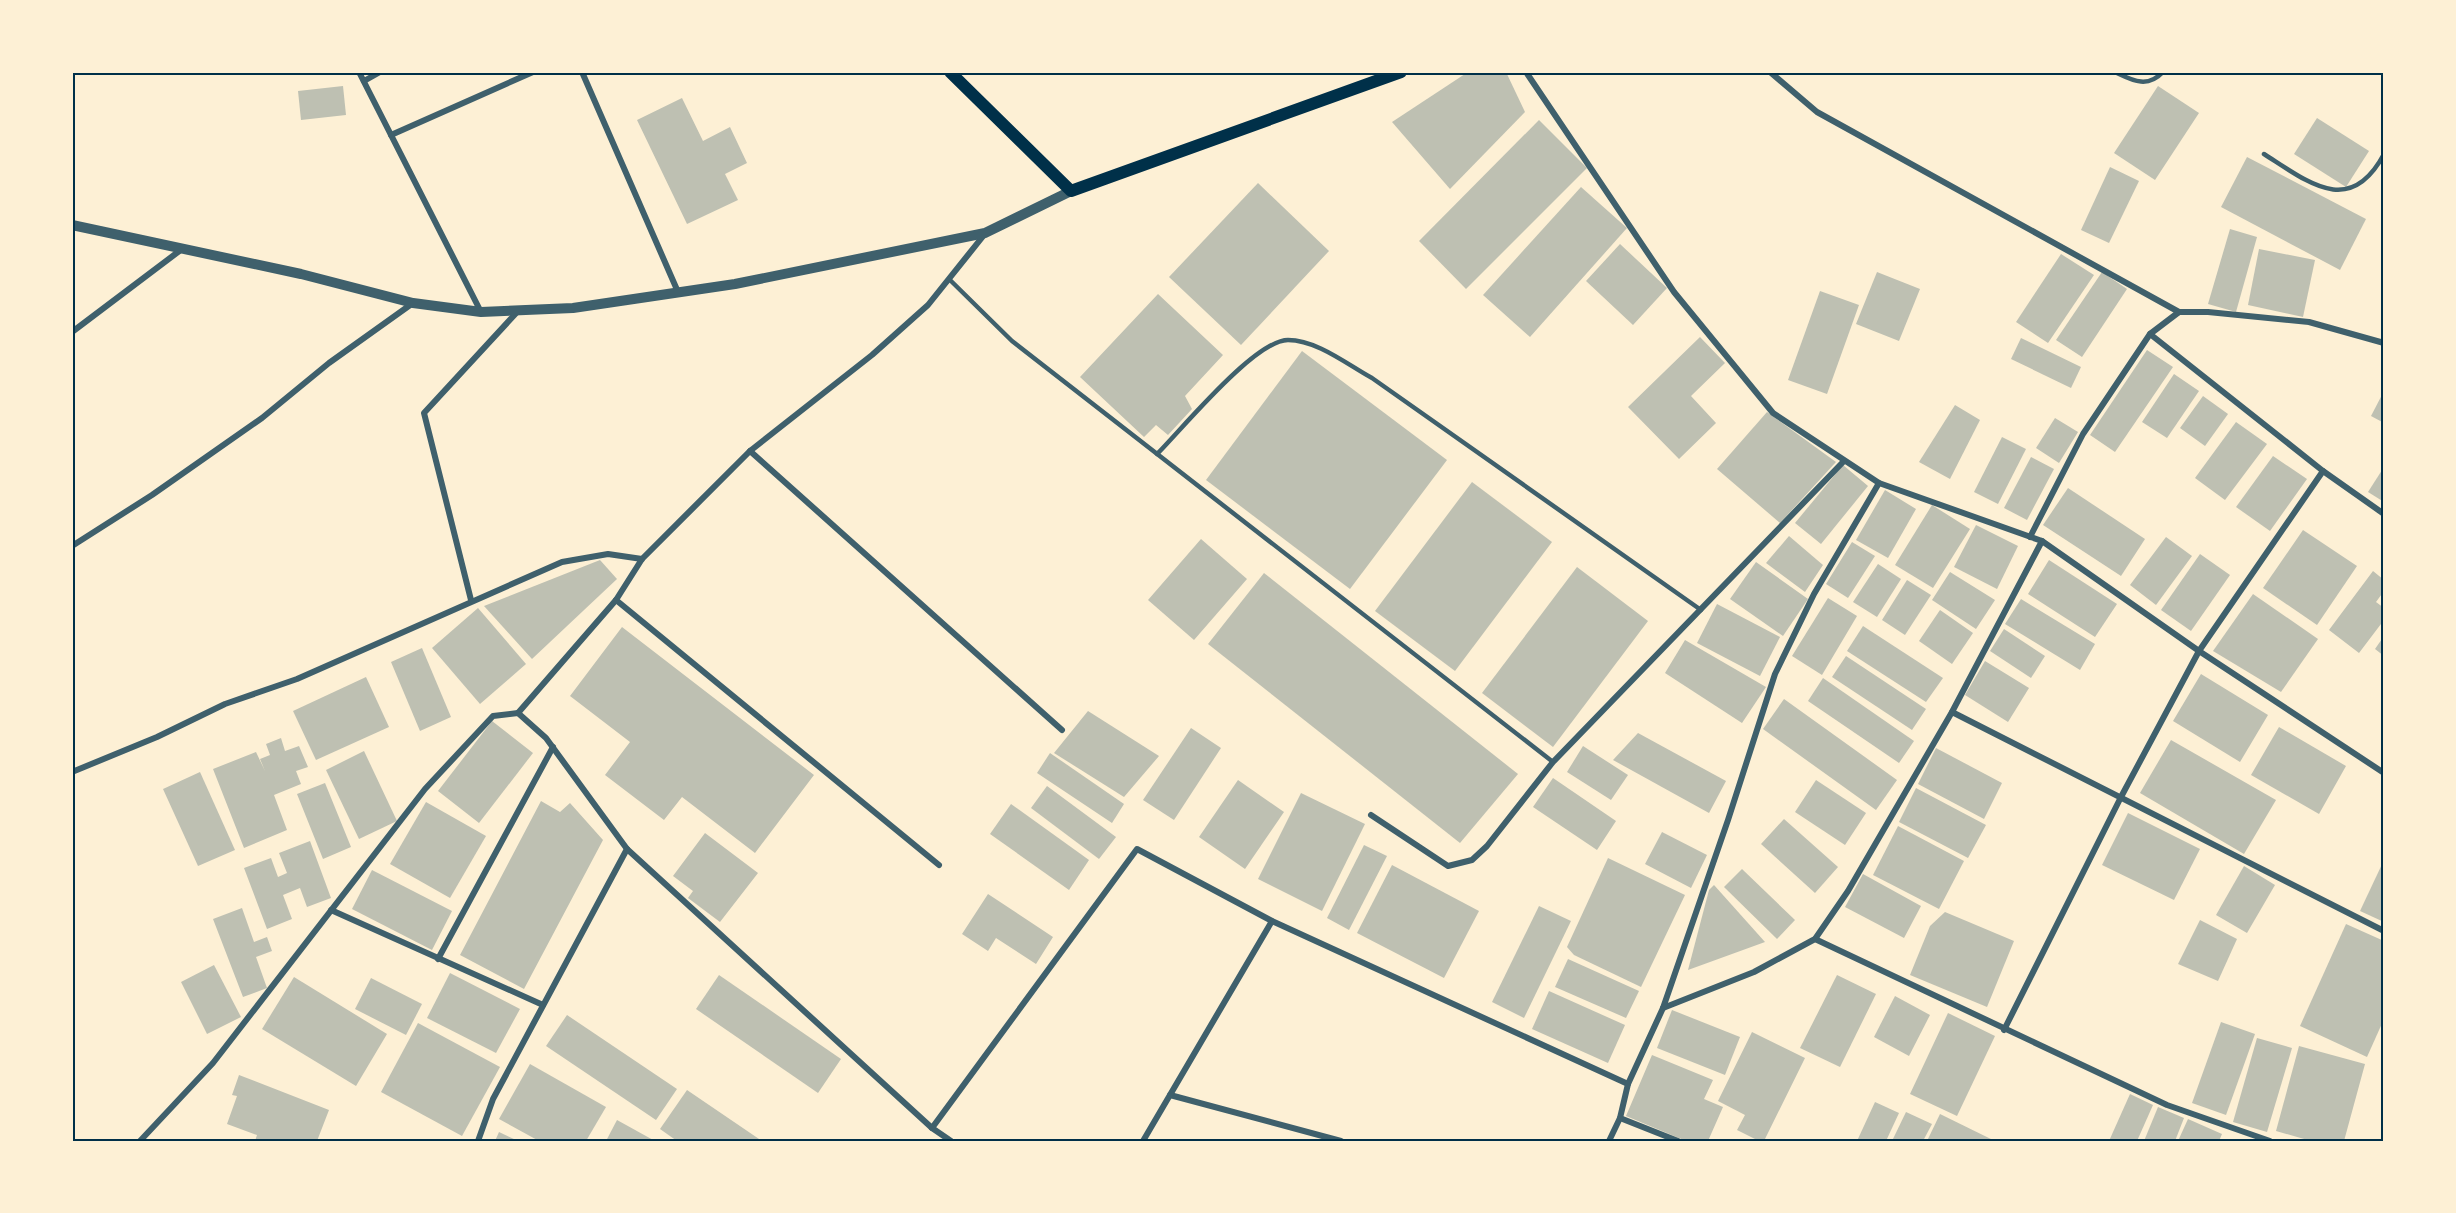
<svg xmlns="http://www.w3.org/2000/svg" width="2456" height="1213" viewBox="0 0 2456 1213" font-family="'DM Sans',sans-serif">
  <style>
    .building { fill: #bec0b2 }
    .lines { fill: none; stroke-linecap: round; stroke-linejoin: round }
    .service { stroke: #3f606c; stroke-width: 4.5 }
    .minor { stroke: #3f606c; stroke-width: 6 }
    .tertiary { stroke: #3f606c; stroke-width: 10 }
    .secondary { stroke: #003049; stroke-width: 12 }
    .neatline { fill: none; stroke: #003049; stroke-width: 2 }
  </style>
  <rect width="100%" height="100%" fill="#fdf0d5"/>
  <g class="building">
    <path d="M1468 72H1506L1525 112 1450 189 1392 122Z"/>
    <path d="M343 86 346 115 301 120 298 91Z"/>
    <path d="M2158 86 2199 113 2155 180 2114 153Z"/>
    <path d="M682 98 703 141 730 127 747 163 725 174 738 200 687 224 637 120Z"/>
    <path d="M2317 118 2369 151 2346 187 2294 154Z"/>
    <path d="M1539 120 1587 168 1466 289 1419 241Z"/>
    <path d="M2247 157 2366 219 2340 270 2221 207Z"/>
    <path d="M2110 167 2139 181 2109 243 2081 230Z"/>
    <path d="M1258 183 1329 251 1241 345 1169 277Z"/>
    <path d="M1581 187 1627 228 1530 337 1483 295Z"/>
    <path d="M2230 229 2257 237 2236 312 2208 304Z"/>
    <path d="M1620 244 1667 288 1633 325 1586 281Z"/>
    <path d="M2259 249 2315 260 2303 317 2248 305Z"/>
    <path d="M2061 254 2094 275 2048 343 2016 322Z"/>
    <path d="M1877 272 1920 289 1899 341 1856 324Z"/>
    <path d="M2102 272 2127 289 2082 357 2056 340Z"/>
    <path d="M1820 291 1859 305 1827 394 1788 380Z"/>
    <path d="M1158 294 1223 355 1185 396 1192 409 1168 435 1156 425 1144 437 1080 377Z"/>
    <path d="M1700 337 1725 363 1691 396 1716 423 1679 459 1628 407Z"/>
    <path d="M2021 338 2081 367 2071 388 2011 359Z"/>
    <path d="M2147 350 2173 367 2115 452 2090 435Z"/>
    <path d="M1302 351 1447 460 1350 589 1206 480Z"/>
    <path d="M2174 374 2199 391 2167 438 2142 422Z"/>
    <path d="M2384 391V423L2371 416Z"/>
    <path d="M2203 396 2228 414 2205 446 2180 428Z"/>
    <path d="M1955 405 1980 420 1950 479 1919 462Z"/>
    <path d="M1767 412 1836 462 1780 523 1717 469Z"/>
    <path d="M2055 418 2078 432 2059 463 2036 448Z"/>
    <path d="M2236 422 2267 444 2225 500 2195 478Z"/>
    <path d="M2002 437 2026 449 1998 504 1974 492Z"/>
    <path d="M2273 456 2307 479 2270 531 2236 507Z"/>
    <path d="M2031 457 2054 469 2027 520 2004 508Z"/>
    <path d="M1843 465 1868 486 1821 544 1795 523Z"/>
    <path d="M2384 467V502L2368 492Z"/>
    <path d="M1472 482 1552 542 1455 671 1375 611Z"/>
    <path d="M2068 488 2145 539 2121 576 2043 525Z"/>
    <path d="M1885 490 1916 509 1888 558 1856 540Z"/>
    <path d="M1932 505 1970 529 1933 588 1895 565Z"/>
    <path d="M1976 525 2018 546 1997 589 1954 567Z"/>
    <path d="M2303 530 2357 566 2317 625 2263 588Z"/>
    <path d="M1789 536 1823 565 1805 592 1766 563Z"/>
    <path d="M2166 537 2192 556 2156 605 2130 585Z"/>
    <path d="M1201 539 1247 579 1194 640 1148 600Z"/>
    <path d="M1852 542 1875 556 1848 598 1826 584Z"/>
    <path d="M2200 554 2230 575 2191 631 2161 610Z"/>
    <path d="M600 560 617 579 532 659 484 606Z"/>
    <path d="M2049 560 2117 604 2095 637 2028 594Z"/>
    <path d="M1756 562 1808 599 1783 636 1730 599Z"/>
    <path d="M1878 564 1901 579 1877 617 1853 602Z"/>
    <path d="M1577 567 1648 621 1553 747 1482 693Z"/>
    <path d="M2373 571 2384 580V591L2376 602 2384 608V620L2359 653 2329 630Z"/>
    <path d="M1950 572 1995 600 1976 629 1932 600Z"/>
    <path d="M1264 573 1518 774 1460 843 1208 644Z"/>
    <path d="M1907 580 1931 595 1905 635 1882 620Z"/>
    <path d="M2253 594 2318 639 2281 692 2213 651Z"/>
    <path d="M1828 598 1857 616 1822 675 1792 656Z"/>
    <path d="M2021 599 2095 644 2080 670 2005 624Z"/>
    <path d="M1717 604 1780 637 1760 676 1697 643Z"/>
    <path d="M478 608 526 664 480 704 432 648Z"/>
    <path d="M1940 610 1973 633 1952 664 1919 641Z"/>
    <path d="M1863 626 1943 678 1926 702 1847 651Z"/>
    <path d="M622 627 814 775 755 853 682 797 664 820 605 775 630 742 570 696Z"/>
    <path d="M2004 629 2045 656 2031 678 1990 651Z"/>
    <path d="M2384 636V656L2375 649Z"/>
    <path d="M1685 640 1766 687 1742 723 1665 673Z"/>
    <path d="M422 648 451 717 420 731 391 662Z"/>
    <path d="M1846 656 1926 709 1912 730 1832 677Z"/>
    <path d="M1985 661 2029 688 2008 722 1965 695Z"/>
    <path d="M2201 674 2268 715 2240 762 2173 721Z"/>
    <path d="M366 677 389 727 316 760 293 711Z"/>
    <path d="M1823 678 1914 741 1899 763 1808 701Z"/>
    <path d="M1784 699 1897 780 1876 810 1763 729Z"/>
    <path d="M1088 711 1159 756 1124 797 1054 753Z"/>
    <path d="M492 721 533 753 479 823 438 791Z"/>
    <path d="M2279 727 2346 766 2319 814 2251 775Z"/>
    <path d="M1191 728 1221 748 1174 820 1143 800Z"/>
    <path d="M1638 733 1726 781 1709 813 1613 760Z"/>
    <path d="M281 738 285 751 299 746 308 767 296 771 301 784 274 795 287 830 244 848 213 769 256 752 265 771 260 759 270 755 266 744Z"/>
    <path d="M2171 740 2276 800 2244 854 2140 793Z"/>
    <path d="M1583 746 1628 775 1611 800 1567 772Z"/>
    <path d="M1936 748 2002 783 1984 819 1918 784Z"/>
    <path d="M364 751 397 821 359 839 326 770Z"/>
    <path d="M1050 753 1124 804 1112 823 1037 773Z"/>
    <path d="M200 772 235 850 198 866 163 789Z"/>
    <path d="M1553 778 1616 821 1597 850 1533 807Z"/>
    <path d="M1238 780 1284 812 1245 869 1199 837Z"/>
    <path d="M1816 780 1866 813 1845 845 1795 812Z"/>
    <path d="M325 783 351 847 323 859 297 794Z"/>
    <path d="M1047 786 1116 837 1099 859 1031 808Z"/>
    <path d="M1916 788 1986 825 1968 858 1899 822Z"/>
    <path d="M1301 793 1365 824 1322 911 1258 879Z"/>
    <path d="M541 801 560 812 570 803 603 840 524 989 460 955Z"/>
    <path d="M426 802 486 836 450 898 390 864Z"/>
    <path d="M1011 804 1089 860 1069 890 990 834Z"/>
    <path d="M2128 813 2200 849 2174 900 2102 865Z"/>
    <path d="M1784 819 1838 867 1815 893 1761 844Z"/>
    <path d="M1898 826 1964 861 1939 909 1873 875Z"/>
    <path d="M1662 832 1707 855 1691 888 1645 864Z"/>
    <path d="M705 833 758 873 720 922 688 898 693 891 673 876Z"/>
    <path d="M310 841 331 898 307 907 300 888 283 895 292 919 267 929 244 868 271 858 278 877 287 873 279 853Z"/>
    <path d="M1364 845 1387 856 1349 930 1327 918Z"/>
    <path d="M1608 858 1685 895 1641 987 1574 955 1567 947Z"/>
    <path d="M2384 860V922L2360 911Z"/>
    <path d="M1392 865 1479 911 1444 978 1357 933Z"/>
    <path d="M2244 866 2275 885 2247 933 2216 915Z"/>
    <path d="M1742 869 1795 920 1777 939 1724 887Z"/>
    <path d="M372 870 452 911 432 950 352 909Z"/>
    <path d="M1863 874 1921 906 1904 938 1845 907Z"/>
    <path d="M1714 885 1765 942 1688 970 1709 890Z"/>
    <path d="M988 894 1053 937 1036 964 996 938 988 951 962 934Z"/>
    <path d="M1539 906 1571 921 1524 1018 1492 1002Z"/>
    <path d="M242 908 254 942 267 937 272 951 256 957 267 988 243 997 213 919Z"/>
    <path d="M1945 912 2014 941 1987 1007 1910 975 1930 926Z"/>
    <path d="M2200 920 2237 939 2218 981 2178 964Z"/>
    <path d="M2346 924 2384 941V1019L2367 1057 2300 1026Z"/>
    <path d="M1568 959 1639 991 1626 1018 1555 987Z"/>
    <path d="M214 965 241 1017 207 1034 181 982Z"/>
    <path d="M450 973 520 1009 496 1053 427 1018Z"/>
    <path d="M719 975 841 1059 818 1093 696 1009Z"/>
    <path d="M1837 975 1876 994 1840 1067 1800 1048Z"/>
    <path d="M294 977 387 1034 356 1086 262 1029Z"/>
    <path d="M371 978 422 1004 406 1035 355 1009Z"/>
    <path d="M1549 991 1625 1025 1608 1063 1532 1029Z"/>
    <path d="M1895 996 1930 1015 1909 1056 1874 1037Z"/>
    <path d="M1672 1010 1740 1037 1725 1075 1657 1048Z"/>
    <path d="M1948 1013 1995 1036 1957 1116 1910 1094Z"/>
    <path d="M567 1015 677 1089 656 1120 546 1046Z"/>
    <path d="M2221 1022 2255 1034 2226 1115 2192 1103Z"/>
    <path d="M418 1023 500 1067 462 1136 381 1092Z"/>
    <path d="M1752 1032 1805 1058 1764 1141H1759L1737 1130 1745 1115 1718 1101Z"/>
    <path d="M2257 1038 2292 1048 2267 1132 2233 1122Z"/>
    <path d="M2299 1046 2365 1064 2344 1141H2311L2276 1131Z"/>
    <path d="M1652 1055 1713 1080 1704 1099 1723 1107 1708 1141H1686L1626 1116Z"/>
    <path d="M530 1064 606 1107 586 1141H539L499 1119Z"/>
    <path d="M239 1075 329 1110 317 1141H255L257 1135 227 1124 237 1096 232 1095Z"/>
    <path d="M687 1090 762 1141H677L660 1129Z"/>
    <path d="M2130 1094 2153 1105 2137 1141H2109Z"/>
    <path d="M1875 1102 1899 1113 1886 1141H1857Z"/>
    <path d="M2158 1107 2184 1118 2175 1141H2144Z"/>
    <path d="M1906 1112 1932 1124 1923 1141H1892Z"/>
    <path d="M1940 1114 1995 1141H1927Z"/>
    <path d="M2188 1119 2222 1134 2219 1141H2178Z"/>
    <path d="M617 1120 655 1141H606Z"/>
    <path d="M499 1132 518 1141H495Z"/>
  </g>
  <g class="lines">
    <g class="service">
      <path d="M2115 72C2132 80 2147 89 2163 72"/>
      <path d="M2264 154C2308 182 2350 218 2384 154"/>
      <path d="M949 279 1012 341 1553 762"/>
      <path d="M1157 454C1182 429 1255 340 1288 340 1317 340 1348 365 1372 378L1701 610"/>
    </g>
    <g class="minor">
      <path d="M359 72 481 312"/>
      <path d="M582 72 678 292"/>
      <path d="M1526 72 1674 292 1773 413 1879 483 2042 541 2199 651 2384 773"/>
      <path d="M1770 72 1817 112 2179 312"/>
      <path d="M364 81 380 72"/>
      <path d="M391 135 533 72"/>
      <path d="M72 332 182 249"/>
      <path d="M2150 334 2323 471 2384 514"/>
      <path d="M750 451 1062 730"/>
      <path d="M2030 537 2083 434 2150 334 2179 312H2208L2309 322 2384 343"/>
      <path d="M72 546 152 495 262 418 329 363 413 303"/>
      <path d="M471 600 424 413 519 310"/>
      <path d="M616 600 939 865"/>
      <path d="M1952 712 2384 931"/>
      <path d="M518 713 616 600 642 559 750 451 872 355 928 305 984 235"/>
      <path d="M72 772 157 737 225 704 297 679 562 562 608 554 642 559"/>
      <path d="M1371 815 1448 866 1472 860 1487 846 1553 762 1844 461"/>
      <path d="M331 910 543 1005"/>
      <path d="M1815 939 2167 1105 2270 1141"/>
      <path d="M438 959 553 747"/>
      <path d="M1663 1008 1754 972 1815 939 1848 891 1952 712 2042 541"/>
      <path d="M2004 1030 2121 797 2199 651 2323 471"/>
      <path d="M1170 1095 1341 1141"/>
      <path d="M1620 1118 1678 1141"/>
      <path d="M932 1128 1137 849 1272 921 1628 1084"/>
      <path d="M140 1141 213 1063 425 789 493 716 518 713 546 738 627 849 932 1128 951 1141"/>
      <path d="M478 1141 493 1099 627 849"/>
      <path d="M1143 1141 1272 921"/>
      <path d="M1609 1141 1620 1118 1628 1084 1663 1008 1728 820 1775 674 1814 594 1879 483"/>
    </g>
    <path class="tertiary" d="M72 225 301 274 413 303 481 312 573 308 735 284 985 233 1071 191"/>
    <path class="secondary" d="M950 72 1071 191 1401 72"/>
  </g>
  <rect width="2456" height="1213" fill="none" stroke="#fdf0d5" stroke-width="147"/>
  <rect x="74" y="74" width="2308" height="1066" class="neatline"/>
</svg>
